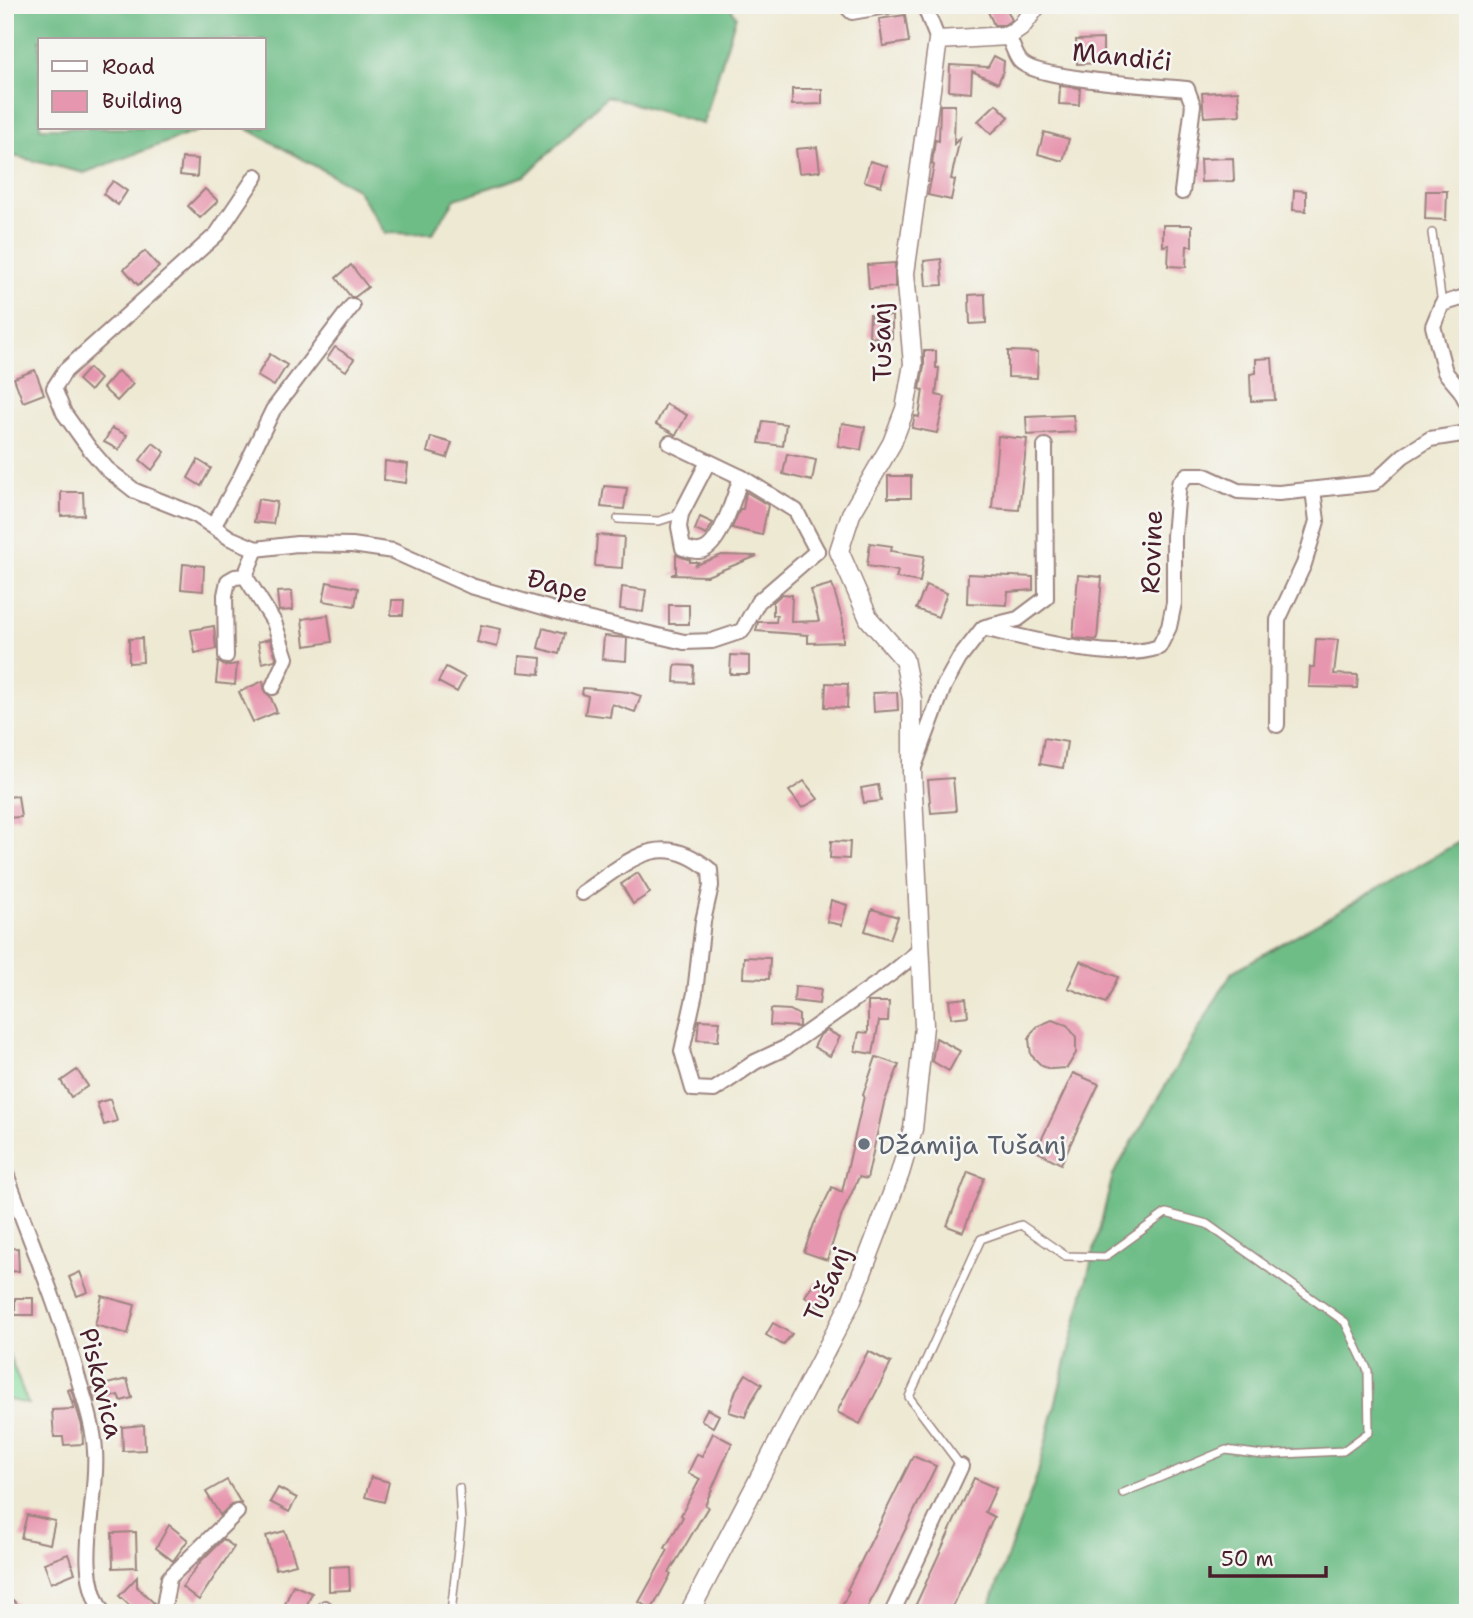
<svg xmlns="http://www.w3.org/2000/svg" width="1473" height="1618" viewBox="0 0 1473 1618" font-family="'Shantell Sans',sans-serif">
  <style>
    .green { fill: #88dea1; stroke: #697e66; stroke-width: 2 }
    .forest { fill: #6ebd87; stroke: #5c6e59; stroke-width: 2 }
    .building { fill: #e796af }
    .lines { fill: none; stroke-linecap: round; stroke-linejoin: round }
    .service-casing { stroke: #9c847f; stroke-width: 10 }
    .minor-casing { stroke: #9c847f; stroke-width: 18 }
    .tertiary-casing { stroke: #9c847f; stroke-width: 21 }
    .service { stroke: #fff; stroke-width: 7 }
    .minor { stroke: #fff; stroke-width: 14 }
    .tertiary { stroke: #fff; stroke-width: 18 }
    .worship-dot { fill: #6b7280; stroke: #f6f6f2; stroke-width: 2.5 }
    .labels { text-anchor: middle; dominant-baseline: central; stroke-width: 5; stroke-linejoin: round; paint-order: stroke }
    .street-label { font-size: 26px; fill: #4a1f2b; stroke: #f6f6f2 }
    .worship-label { font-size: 26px; fill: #5b616d; stroke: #f6f6f2; text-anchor: start }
  </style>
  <rect width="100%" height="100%" fill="#f6f6f2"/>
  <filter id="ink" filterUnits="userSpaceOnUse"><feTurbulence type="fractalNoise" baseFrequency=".0143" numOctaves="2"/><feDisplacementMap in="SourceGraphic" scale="14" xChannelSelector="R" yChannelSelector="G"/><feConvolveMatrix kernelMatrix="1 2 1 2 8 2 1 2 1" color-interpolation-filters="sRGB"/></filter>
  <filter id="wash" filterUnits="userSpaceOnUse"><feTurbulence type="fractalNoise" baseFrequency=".00686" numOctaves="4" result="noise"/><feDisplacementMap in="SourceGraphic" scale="28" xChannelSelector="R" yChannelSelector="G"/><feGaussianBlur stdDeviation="1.57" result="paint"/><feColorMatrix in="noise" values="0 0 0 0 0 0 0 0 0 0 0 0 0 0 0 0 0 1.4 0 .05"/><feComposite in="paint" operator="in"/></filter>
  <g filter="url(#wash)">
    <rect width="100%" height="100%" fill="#eee9d3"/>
    <path class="green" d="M5 1345 28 1404 5 1399Z"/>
    <g class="forest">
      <path d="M5 5H728L736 16 703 124 607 96 525 176 455 199 432 234 385 233 357 189 246 128H264V40H40V128H205L84 173 5 154Z"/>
      <path d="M1468 837V1613H987L1038 1473 1113 1175 1232 972Z"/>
    </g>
    <g id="blocks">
      <g class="building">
        <path d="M985 5H1005L1012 20 1004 25H994Z"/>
        <path d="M905 15 909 42 883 46 879 19Z"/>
        <path d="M1103 39V63L1077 64 1076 40Z"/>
        <path d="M994 56 1004 61 1003 72 998 83 972 71 971 93 949 91 950 65 988 67Z"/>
        <path d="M1060 86 1080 88 1079 105 1059 104Z"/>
        <path d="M792 89H822V104L792 105Z"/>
        <path d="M1238 91 1240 115 1204 117 1202 93Z"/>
        <path d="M996 104 1009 117 991 134 978 121Z"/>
        <path d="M940 105H955L954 144 960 138 951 179 955 180 951 200 928 195 934 165 932 164 935 140 939 141Z"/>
        <path d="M1044 132 1069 139 1063 161 1038 154Z"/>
        <path d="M817 147 820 171 799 173 796 149Z"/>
        <path d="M182 158 198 159 197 177 180 175Z"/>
        <path d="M1233 158 1234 181 1201 182 1200 159Z"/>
        <path d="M870 161 887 166 881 186 864 181Z"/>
        <path d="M113 181 127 191 118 205 103 194Z"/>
        <path d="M205 189 218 201 200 218 188 206Z"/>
        <path d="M1294 190 1306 191V211L1293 210Z"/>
        <path d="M1426 191H1447L1446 220 1425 219Z"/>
        <path d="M1163 225H1192V246H1187L1186 267 1168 266 1169 245 1163 246Z"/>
        <path d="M145 251 159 267 138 285 124 269Z"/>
        <path d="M941 259 943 285 926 286 924 261Z"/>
        <path d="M895 263V287L869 289 867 265Z"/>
        <path d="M351 265 368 287 355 297H351L336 278Z"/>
        <path d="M985 294 986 323 970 324 969 295Z"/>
        <path d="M870 315 892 316V338L869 337Z"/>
        <path d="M335 347 354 359 346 371 327 359Z"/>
        <path d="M924 351H936V368H939L936 395 945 397 937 433 912 428 915 416 919 417 923 390 920 389 924 366Z"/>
        <path d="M1008 351 1038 352 1037 378 1008 377Z"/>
        <path d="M270 354 287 365 274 386 257 376Z"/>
        <path d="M1272 358 1275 400 1251 401 1250 374 1256 373V359Z"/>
        <path d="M89 368 100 379 90 391 78 380Z"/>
        <path d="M35 370 44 394 23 402 14 378Z"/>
        <path d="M118 371 133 384 117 401 103 388Z"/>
        <path d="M666 404 687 415 676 435 656 424Z"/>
        <path d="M1073 415 1075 432 1027 435 1026 417Z"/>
        <path d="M763 421 786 424 783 446 759 443Z"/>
        <path d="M842 423 865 427 861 450 838 446Z"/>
        <path d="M112 428 127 435 119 450 104 442Z"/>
        <path d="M998 436 1027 439 1019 510 992 508Z"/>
        <path d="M431 437 452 443 447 458 427 452Z"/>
        <path d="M153 443 165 452 152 470 140 460Z"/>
        <path d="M787 454 816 460 812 481 783 474Z"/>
        <path d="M198 460 211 468 201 486 188 478Z"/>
        <path d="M385 461 408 464 406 483 384 480Z"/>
        <rect x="888" y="476" width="23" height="22"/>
        <path d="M604 486 627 488 624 509 601 507Z"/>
        <path d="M61 492H83L84 515 61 516Z"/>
        <path d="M746 492 768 505 762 535 732 528 740 509H743Z"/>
        <path d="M258 499 277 502 273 524 254 522Z"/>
        <path d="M700 517 713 523 706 535 695 530Z"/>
        <path d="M597 535 624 537 622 568 595 566Z"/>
        <path d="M870 543 892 546 891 551 924 556 920 582 896 578 898 571 867 566Z"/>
        <path d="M676 555 690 560V562H698L696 565 722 555 757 556 707 576 671 575 676 573Z"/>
        <path d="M183 564 204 566 203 591 181 589Z"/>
        <path d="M968 574 1033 577V590L1008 592 1007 605 967 603Z"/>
        <path d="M1078 575 1102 577 1097 640 1073 638Z"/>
        <path d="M327 582 358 588 355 606 323 601Z"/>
        <path d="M832 584 843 621V642L808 643V635L756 631 758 622H776L777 615H773V602L782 594 792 595 791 622 819 621 811 590Z"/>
        <path d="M926 585 947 593 938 617 916 609Z"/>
        <path d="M622 587 646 590 643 612 620 609Z"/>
        <path d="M292 591 293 610 279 611 277 592Z"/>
        <path d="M392 600H404L403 615H391Z"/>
        <rect x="669" y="605" width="20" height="19"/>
        <path d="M328 615 332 642 305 646 302 619Z"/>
        <path d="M481 625 501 629 497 647 477 642Z"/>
        <path d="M214 626 216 649 195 653 191 630Z"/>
        <path d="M543 628 564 634 559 654 538 648Z"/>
        <path d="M604 636 627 638 626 661 602 659Z"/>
        <path d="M142 638 143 662 129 663V639Z"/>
        <path d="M270 639 276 657 275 660 262 663 258 642Z"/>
        <path d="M1316 639 1338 640 1334 674 1358 675 1357 688 1309 687 1310 667H1314Z"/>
        <path d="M731 655 749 656V674H730Z"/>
        <path d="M519 656 541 658 540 674 518 672Z"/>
        <path d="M218 662 225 666 237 664 235 685 216 683Z"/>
        <path d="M675 665 694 666 693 683 674 682Z"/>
        <path d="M446 667 465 677 457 692 438 682Z"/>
        <path d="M263 681 265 692 270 696 277 712 253 722 239 692Z"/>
        <path d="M826 683 848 684 847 708 825 707Z"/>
        <path d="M583 688 629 692 641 696 635 712 612 704 610 717 585 714 588 696 582 694Z"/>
        <path d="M897 692 898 710 874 712 873 693Z"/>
        <path d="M1044 738 1067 742 1063 768 1040 764Z"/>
        <path d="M953 778 956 811 931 813 928 780Z"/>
        <path d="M804 781 818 799 802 808 789 791Z"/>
        <path d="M878 785 881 801 864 803 861 788Z"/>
        <path d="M18 796 21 817 5 818V797Z"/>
        <path d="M831 841 850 842 849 859 830 858Z"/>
        <path d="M638 873 650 893 633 904 621 884Z"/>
        <path d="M831 900 847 905 842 925 827 922Z"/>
        <path d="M872 909 898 917 890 939 865 931Z"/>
        <path d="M744 957 770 958 769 979 743 978Z"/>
        <path d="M1080 961 1118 977 1106 1003 1068 988Z"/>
        <path d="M795 986 821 989 819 1004 794 1001Z"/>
        <path d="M966 998 968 1016 951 1018 949 1000Z"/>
        <path d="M868 1002H889L888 1021H879L873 1054 855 1051 859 1032 868 1033Z"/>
        <path d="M771 1009 790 1010 799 1015V1027L770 1025Z"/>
        <path d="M699 1020 720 1021 718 1041 697 1040Z"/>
        <path d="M1052 1020 1067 1025 1076 1037V1053L1067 1068 1050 1069 1042 1066 1031 1055 1029 1039 1032 1032 1038 1026Z"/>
        <path d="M827 1030 840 1037 830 1056 814 1047 820 1035Z"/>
        <path d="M936 1038 960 1051 949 1071 932 1061Z"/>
        <path d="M876 1057 899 1065 884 1103 867 1179 859 1177 842 1214 827 1260 804 1252 814 1224 832 1187 842 1192 864 1096 863 1095Z"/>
        <path d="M77 1070 88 1086 71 1097 61 1081Z"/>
        <path d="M1073 1073 1099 1084 1061 1164 1036 1151Z"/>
        <path d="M110 1099 117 1121 104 1125 97 1103Z"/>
        <path d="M968 1172 984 1178 963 1232 947 1226Z"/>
        <path d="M18 1248 19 1271 5 1272V1249Z"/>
        <path d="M80 1272 88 1292 77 1296 69 1277Z"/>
        <path d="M815 1282 829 1292 819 1307 805 1296Z"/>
        <path d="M102 1296 135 1305 128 1334 95 1325Z"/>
        <rect x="15" y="1298" width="18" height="17"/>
        <path d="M773 1323 792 1334 783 1345 766 1335Z"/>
        <path d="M868 1351 891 1363 860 1424 837 1412Z"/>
        <path d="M746 1374 762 1384 751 1402 745 1417 729 1412 736 1390Z"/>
        <path d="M127 1379 132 1398 121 1401 118 1395 95 1402 91 1388Z"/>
        <path d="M71 1389 82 1426 83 1444 64 1445 63 1437H54L52 1410 74 1409 68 1390Z"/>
        <path d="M707 1409 719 1415 713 1427 701 1420Z"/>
        <path d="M144 1425 145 1450 123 1451 122 1427Z"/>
        <path d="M713 1433 732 1443 705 1505 708 1507 669 1573 671 1574 652 1609 639 1602 668 1550 665 1548 683 1517 681 1515 700 1479 688 1473 697 1454 702 1456Z"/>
        <path d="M913 1456 936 1466 865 1613H839L849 1591 847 1590Z"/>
        <path d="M371 1477 389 1482 384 1502 365 1497Z"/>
        <path d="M974 1478 996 1488 985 1512 994 1517 950 1613H912Z"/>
        <path d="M227 1480 241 1503 231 1505 220 1515 206 1492Z"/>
        <path d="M278 1488 297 1498 289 1512 270 1502Z"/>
        <path d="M27 1515 55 1521 50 1544 21 1538Z"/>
        <path d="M169 1525 188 1540 173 1561 156 1548Z"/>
        <path d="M285 1531 296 1564 276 1569 266 1536Z"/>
        <path d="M136 1532 137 1567 113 1568 112 1533Z"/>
        <path d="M223 1539 234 1547 199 1600 182 1587 201 1561Z"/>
        <path d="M68 1554 75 1573 51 1583 44 1563Z"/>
        <path d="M349 1566 350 1590 329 1591V1567Z"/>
        <path d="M137 1577V1587L154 1603 145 1613H138L119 1596Z"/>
        <path d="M293 1585 312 1593 304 1612 285 1604Z"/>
        <path d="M5 1593 27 1613H5Z"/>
      </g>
    </g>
  </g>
  <g filter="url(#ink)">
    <use href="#blocks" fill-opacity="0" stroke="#9c847f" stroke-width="2"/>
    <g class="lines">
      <defs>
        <g id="service">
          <path d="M1432 233 1442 304"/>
          <path d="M618 519 659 521 681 514"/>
          <path d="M961 1466 909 1397 981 1239 1021 1225 1066 1256 1105 1257 1166 1213 1207 1224 1345 1322 1368 1371 1369 1432 1343 1451 1263 1455 1226 1450 1123 1493"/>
          <path d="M451 1613 461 1523 459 1488"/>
        </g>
        <g id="minor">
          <path d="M845 5 852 12 892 5"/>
          <path d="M924 5 938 40"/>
          <path d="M1008 36C1012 44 1015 55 1020 61 1035 80 1158 86 1187 89L1193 105 1182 192"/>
          <path d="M256 176 217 234 65 371 54 388 64 413 89 448 107 469 135 491 196 515 230 538 256 549 297 544 352 545 393 551 471 586 578 617 684 642 712 641 742 631 758 602 817 551"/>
          <path d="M1468 296 1442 304 1433 326 1445 372 1461 391 1468 405"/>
          <path d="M670 443 741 477 796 511 817 551"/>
          <path d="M708 462 681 514 679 527 683 548C688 549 695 552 699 551 720 550 735 494 741 477"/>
          <path d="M214 525 240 478 273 410 352 306"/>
          <path d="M256 549 245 576 274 622 286 658 273 687"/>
          <path d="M985 627 1018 619 1046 598 1045 446"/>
          <path d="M226 656 225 595 228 581 235 577 245 576"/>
          <path d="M1277 725 1278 620 1304 564 1317 521 1313 490"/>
          <path d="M914 767 944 686 959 659 983 628C1030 639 1115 663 1159 647L1169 627 1174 603V536L1177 501 1179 484 1187 475H1203L1238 491 1279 493 1374 483 1403 456 1430 439 1468 433"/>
          <path d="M582 893C627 863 659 827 710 870L711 886 703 921 695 993 682 1051 693 1089 714 1090 755 1062 785 1048 892 973 919 951"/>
          <path d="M5 1171C30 1240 59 1307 78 1378 85 1401 94 1427 95 1451 99 1502 73 1569 103 1613"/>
          <path d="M325 1608 327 1613"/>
          <path d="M163 1613 169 1578 237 1512"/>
          <path d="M892 1613 961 1466"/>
        </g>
        <path id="tertiary" d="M689 1613 851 1302 900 1173 913 1129 924 1026 912 772V699L904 659 869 619 839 551 851 514 892 443 905 409 913 364 905 273 938 40 1008 36 1021 27 1037 5"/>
      </defs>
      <use href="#service" class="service-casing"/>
      <use href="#minor" class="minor-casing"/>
      <use href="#tertiary" class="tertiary-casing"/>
      <use href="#service" class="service"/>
      <use href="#minor" class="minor"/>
      <use href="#tertiary" class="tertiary"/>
    </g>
  </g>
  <circle class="worship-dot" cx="864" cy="1144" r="7"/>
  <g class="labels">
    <g class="street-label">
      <text transform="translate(1122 56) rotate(6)">Mandići</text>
      <text transform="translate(881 342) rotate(-91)">Tušanj</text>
      <text transform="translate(1151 552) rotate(-88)">Rovine</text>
      <text transform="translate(558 585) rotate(16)">Đape</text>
      <text transform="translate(827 1284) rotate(-66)">Tušanj</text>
      <text transform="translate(102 1383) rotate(76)">Piskavica</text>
    </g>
    <g class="worship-label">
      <text x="878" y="1144">Džamija Tušanj</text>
    </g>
  </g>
  <rect width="1473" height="1618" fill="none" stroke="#f6f6f2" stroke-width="28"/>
  <rect x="38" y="38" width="228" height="91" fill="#f6f6f2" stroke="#b1a0a2" stroke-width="2"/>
  <rect x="52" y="61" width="35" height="10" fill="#ffffff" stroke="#b1a0a2" stroke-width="2"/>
  <text x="102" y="74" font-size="21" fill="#4a1f2b">Road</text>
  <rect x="52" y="91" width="35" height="21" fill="#e796af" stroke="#b1a0a2" stroke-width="2"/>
  <text x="102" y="108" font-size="21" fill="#4a1f2b">Building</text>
  <path d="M1210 1566v10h116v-10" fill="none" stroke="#4a1f2b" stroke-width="3.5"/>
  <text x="1221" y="1566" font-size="21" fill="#4a1f2b" stroke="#f6f6f2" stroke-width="5" paint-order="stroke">50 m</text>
</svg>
